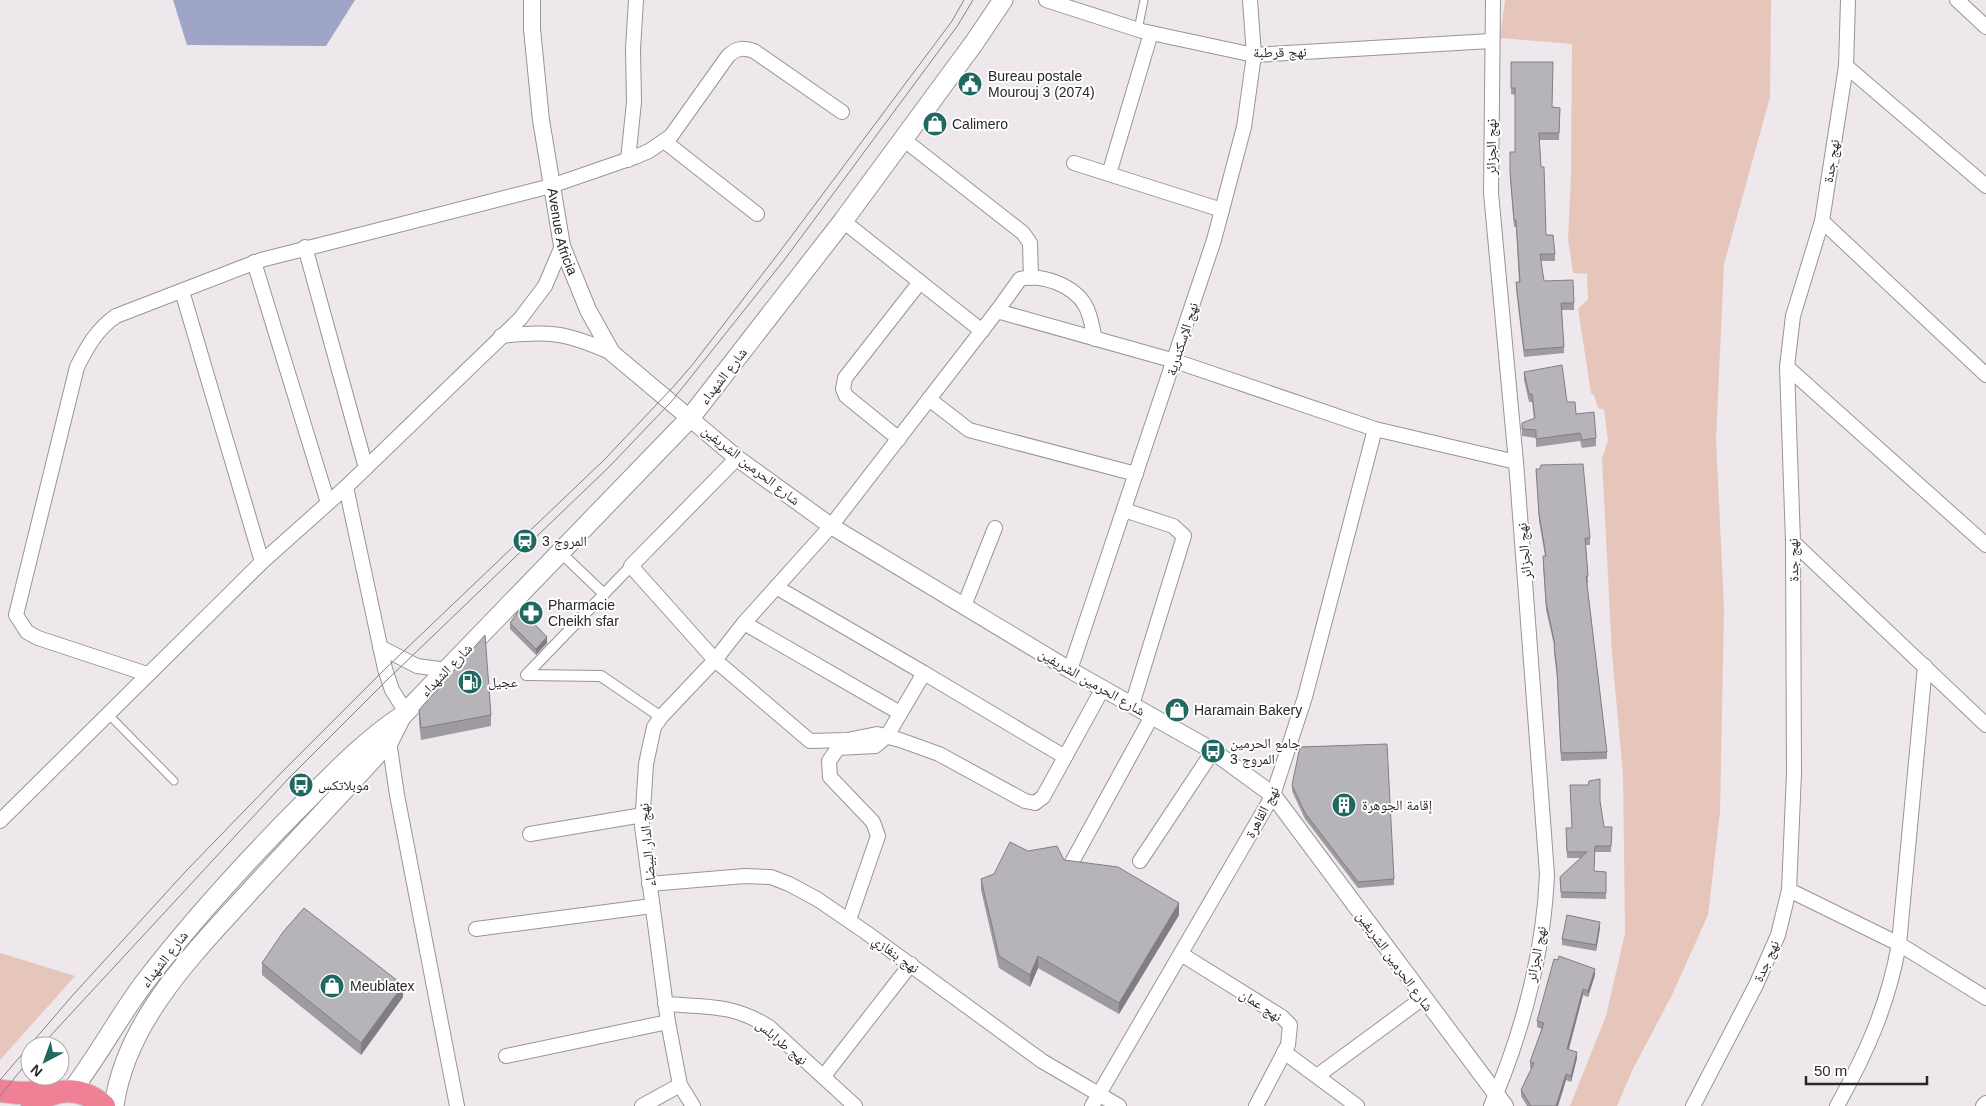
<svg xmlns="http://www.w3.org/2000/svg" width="1986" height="1106" viewBox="0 0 1986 1106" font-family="Arial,'Noto Naskh Arabic',sans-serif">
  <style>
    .green { fill: #e6c6ba }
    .water { fill: #9fa5c6 }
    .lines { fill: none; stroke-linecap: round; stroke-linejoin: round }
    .service-casing { stroke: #999497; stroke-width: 9 }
    .pedestrian-casing { stroke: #999497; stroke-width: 12 }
    .minor-casing { stroke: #999497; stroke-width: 16 }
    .tertiary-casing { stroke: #999497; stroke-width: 18 }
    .secondary-casing { stroke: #999497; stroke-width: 21 }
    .trunk-casing { stroke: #c7c7c7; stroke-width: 24 }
    .service { stroke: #fff; stroke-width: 7 }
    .pedestrian { stroke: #fff; stroke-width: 10 }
    .minor { stroke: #fff; stroke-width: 14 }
    .tertiary { stroke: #fff; stroke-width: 16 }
    .secondary { stroke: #fff; stroke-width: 19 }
    .trunk { stroke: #f08096; stroke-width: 22 }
    .tram { stroke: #848083; stroke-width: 1 }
    .wall { fill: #9d9b9f }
    .shaded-wall { fill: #807e82 }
    .building { fill: #b7b4b9; stroke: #807e82 }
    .labels { text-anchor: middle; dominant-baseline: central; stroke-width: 4; stroke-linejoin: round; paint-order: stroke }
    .street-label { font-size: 14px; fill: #292728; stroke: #fff }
    .poi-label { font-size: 14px; fill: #292728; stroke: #fff; text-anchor: start }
  </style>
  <rect width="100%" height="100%" fill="#eee8ec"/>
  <g class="green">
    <path d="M1505 0H1771L1770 97 1724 264 1716 439 1724 608 1720 812 1708 915 1672 995 1632 1071 1617 1106H1570L1606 1016 1625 933 1623 774 1612 655 1602 459 1608 440 1604 410 1598 408 1594 395 1591 393 1578 309 1588 299 1587 274 1573 273 1568 239 1571 176 1572 44 1500 38Z"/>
    <path d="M0 953 75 976 0 1060Z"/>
  </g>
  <path class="water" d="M173 0H355L326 46 187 45Z"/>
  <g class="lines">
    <defs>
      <g id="service">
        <path d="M1138 30 1144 0"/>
        <path d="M108 714 174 781"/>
      </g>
      <g id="pedestrian">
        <path d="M560 552 604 594"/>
        <path d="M631 566 526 675 601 676 661 717"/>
      </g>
      <g id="minor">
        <path d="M1046 0 1142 31 1254 55 1491 41"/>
        <path d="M1957 0 1986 27"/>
        <path d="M1846 66 1986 186"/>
        <path d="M903 139 1023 233 1030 243 1031 278"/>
        <path d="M664 141 757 214"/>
        <path d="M628 160 634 102 633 49 636 0"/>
        <path d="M1074 163 1222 210"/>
        <path d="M1109 174 1151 33"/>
        <path d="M843 221 982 331"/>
        <path d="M1822 221 1986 375"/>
        <path d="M305 247 366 468"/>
        <path d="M254 262 328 503"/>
        <path d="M182 291 262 562"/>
        <path d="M997 311 1020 279C1042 273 1074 286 1085 305 1091 315 1092 328 1095 339"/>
        <path d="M501 336C549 330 568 333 612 353"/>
        <path d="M1787 367 1986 545"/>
        <path d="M929 399 969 430 1136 474"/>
        <path d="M899 439 846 396 843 389 845 378 920 282"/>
        <path d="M737 458 631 566 715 660 810 741 847 740 877 734 900 740 939 754 1025 801 1035 803 1043 797 1103 688"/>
        <path d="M346 487 385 669 392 690 406 712"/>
        <path d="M1124 510 1173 526 1184 536 1132 705"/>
        <path d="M1793 542 1986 725"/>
        <path d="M776 587 924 673 887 736 875 746 838 748 829 761 830 777 873 822 878 836 849 920"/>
        <path d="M964 606 995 528"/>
        <path d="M744 623 900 713"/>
        <path d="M380 647 417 666 447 670"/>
        <path d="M1070 670 1214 240 1244 127 1254 55 1250 0"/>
        <path d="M924 673 1065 757"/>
        <path d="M147 674 38 638 27 632 16 615 77 367C87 347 97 329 116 316L261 260 551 186 635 157 649 151 671 136 728 56C737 48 743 47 754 51L842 112"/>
        <path d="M385 737 389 741 397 795 457 1106"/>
        <path d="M0 821 262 562 346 487 520 319 545 286 562 246"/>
        <path d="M530 834 643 815"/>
        <path d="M1140 861 1213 751"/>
        <path d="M1072 862 1152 716"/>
        <path d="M649 884 745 876 771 877 789 884 817 899 864 931 1042 1061 1119 1106"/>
        <path d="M1789 890 1899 944 1986 998"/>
        <path d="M476 929 652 906"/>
        <path d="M1181 954 1282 1017 1290 1025 1288 1045 1256 1106"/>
        <path d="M665 1004C706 1007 733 1004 769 1027L855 1106"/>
        <path d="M1284 1052 1357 1106"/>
        <path d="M506 1056 668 1022"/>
        <path d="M1317 1076 1423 998"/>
        <path d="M823 1077 911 964"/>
        <path d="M642 1106 680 1085"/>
        <path d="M693 1106 680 1085 668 1022 642 826 646 764 654 727 661 717 715 660 744 623 831 526 997 311 1175 361 1375 429 1516 462"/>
        <path d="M1092 1106 1273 795 1305 697 1375 429"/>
        <path d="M1491 1106C1522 1034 1544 952 1547 874L1516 462 1491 193 1493 0"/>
        <path d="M1693 1106 1756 985 1778 935 1789 890 1794 773 1793 542 1787 367 1793 316 1822 221 1846 66 1848 0"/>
        <path d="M1837 1106C1867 1052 1888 1005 1899 944L1925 666"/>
        <path d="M1983 1106 1986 1103"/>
      </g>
      <g id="tertiary">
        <path id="s1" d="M532 0V29L541 120 562 246 588 310 612 353 737 458 831 526 1070 670 1210 749 1273 795 1505 1106"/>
      </g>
      <g id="secondary">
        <path d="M72 1090C98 1056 118 1018 144 983 194 918 250 857 308 799 338 769 367 739 402 716L690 418 843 221 974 43 1003 0"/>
        <path d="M114 1106C126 1019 196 951 252 889 298 839 344 791 389 741L401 717"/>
      </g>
      <g id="trunk">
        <path d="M0 1091 19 1093 54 1092"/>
        <path d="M32 1106C54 1087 81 1086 104 1106"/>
      </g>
    </defs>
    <use href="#service" class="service-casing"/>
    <use href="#pedestrian" class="pedestrian-casing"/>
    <use href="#minor" class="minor-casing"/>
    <use href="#tertiary" class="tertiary-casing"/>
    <use href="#secondary" class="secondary-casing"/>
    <use href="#trunk" class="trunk-casing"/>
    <use href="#service" class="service"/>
    <use href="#pedestrian" class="pedestrian"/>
    <use href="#minor" class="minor"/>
    <use href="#tertiary" class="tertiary"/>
    <use href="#secondary" class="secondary"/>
    <use href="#trunk" class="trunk"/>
    <g class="tram">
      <path d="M41 1046 288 779 387 680 609 467 671 402 785 259 958 25 973 0"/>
      <path d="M0 1080 72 996 185 872 280 774 385 669 604 460 674 386 693 364 778 254 952 21 964 0"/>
      <path d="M0 1096 30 1059"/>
    </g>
  </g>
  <g class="wall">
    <path d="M1511 62 1552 107 1560 108 1559 140H1539L1541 167 1546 235 1555 254V261H1541L1544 281 1574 303V310H1562L1564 353 1524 357 1516 289V282H1519L1516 227H1514L1510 178V152H1515V95L1511 94Z"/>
    <path d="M1524 372 1567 402 1596 438V446L1582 448 1580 441 1536 447V438L1522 436V423L1534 419 1532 402H1529L1524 380Z"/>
    <path d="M1536 469 1590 538V545H1586L1588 576V583H1587L1607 752V759L1561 761 1557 677 1554 653V645L1546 610 1543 563V556H1545L1539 521Z"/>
    <path d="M510 623 547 643 536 655 510 629Z"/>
    <path d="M419 710 491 715V726L421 740 419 722Z"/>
    <path d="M1292 785 1394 879V885L1358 888 1305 819 1292 791Z"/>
    <path d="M1600 801 1604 827H1612L1611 852H1595L1594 871 1606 872V899L1561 898 1560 877 1581 858H1567L1566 828H1572Z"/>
    <path d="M1028 851 1179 915 1119 1014 1038 968 1030 987 999 968 981 890V879L994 874Z"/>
    <path d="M1600 928 1596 951 1562 945V939Z"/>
    <path d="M262 963 403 997 361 1055 262 975Z"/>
    <path d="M1595 975 1588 997 1583 995 1569 1049 1577 1058 1571 1082 1566 1080 1558 1106H1527L1521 1096V1090L1532 1068H1530V1062L1542 1029 1537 1027V1021Z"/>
  </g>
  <g class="shaded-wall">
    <path d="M547 637V643L536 655V649Z"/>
    <path d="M1179 903V915L1119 1014V1003Z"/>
    <path d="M1600 922V928L1596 951V945Z"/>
    <path d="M1038 956V968L1030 987V975Z"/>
    <path d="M1595 969V975L1588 997V991Z"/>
    <path d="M403 985V997L361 1055V1043Z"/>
    <path d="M1583 989V995L1567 1055V1049Z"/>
    <path d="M1577 1052V1058L1571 1082V1076Z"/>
    <path d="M1566 1074V1080L1558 1106H1556Z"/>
  </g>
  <g class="building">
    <path d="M1511 62H1553L1552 107 1560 108 1559 133H1539L1541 167H1544L1546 235H1553L1555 254H1540L1544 281 1573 280 1574 303H1561L1564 347 1524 350 1516 282H1520L1516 220H1514L1510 172V152H1515V88H1511Z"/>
    <path d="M1562 365 1567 402H1575L1576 414 1594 412 1596 438 1582 440 1580 433 1536 439V430L1522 429V423L1535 418 1532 394H1529L1524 372Z"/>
    <path d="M1583 464 1590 538H1585L1588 576H1586L1607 752 1561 753 1557 670 1554 645H1555L1546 602 1543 556H1546L1539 514 1536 469H1540L1541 465Z"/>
    <path d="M520 609 547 637 536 649 510 623Z"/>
    <path d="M485 635 491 715 421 728 419 710Z"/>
    <path d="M1387 744 1394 879 1358 882 1305 813 1292 785 1300 747Z"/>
    <path d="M1600 779V801L1604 827H1612L1611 846H1595L1594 871 1606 872V893L1561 892 1560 877 1587 852H1567L1566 828H1572L1570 785H1588L1589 781Z"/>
    <path d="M1010 842 1028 851 1057 846 1064 860 1118 867 1179 903 1119 1003 1038 956 1030 975 999 956 981 879 994 874Z"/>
    <path d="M304 908 403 985 361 1043 262 963 283 932Z"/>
    <path d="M1567 915 1600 922 1596 945 1562 939Z"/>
    <path d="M1559 956 1595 969 1588 991 1583 989 1567 1049 1577 1052 1571 1076 1566 1074 1556 1106H1531L1521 1090 1534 1063 1530 1062 1544 1023 1537 1021 1554 959 1558 960Z"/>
  </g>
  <defs>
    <symbol id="civic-disc" viewBox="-11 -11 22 22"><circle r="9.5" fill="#206961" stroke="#fff"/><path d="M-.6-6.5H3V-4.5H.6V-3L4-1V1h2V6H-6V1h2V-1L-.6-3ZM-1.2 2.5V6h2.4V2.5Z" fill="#fff"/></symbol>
    <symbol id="shop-disc" viewBox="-11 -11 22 22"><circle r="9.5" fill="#206961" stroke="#fff"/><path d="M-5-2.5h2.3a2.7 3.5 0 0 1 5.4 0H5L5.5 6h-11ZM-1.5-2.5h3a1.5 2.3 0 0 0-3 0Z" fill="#fff"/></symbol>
    <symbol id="station-disc" viewBox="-11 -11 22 22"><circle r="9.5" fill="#206961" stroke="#fff"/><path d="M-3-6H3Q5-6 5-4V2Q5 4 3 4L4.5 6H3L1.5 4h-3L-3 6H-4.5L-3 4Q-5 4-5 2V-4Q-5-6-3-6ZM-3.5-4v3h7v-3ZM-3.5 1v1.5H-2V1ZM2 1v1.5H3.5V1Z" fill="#fff"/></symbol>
    <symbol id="pharmacy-disc" viewBox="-11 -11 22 22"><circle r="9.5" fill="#206961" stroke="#fff"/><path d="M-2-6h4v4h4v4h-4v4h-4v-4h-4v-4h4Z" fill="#fff"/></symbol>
    <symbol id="fuel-disc" viewBox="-11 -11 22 22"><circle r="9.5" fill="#206961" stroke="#fff"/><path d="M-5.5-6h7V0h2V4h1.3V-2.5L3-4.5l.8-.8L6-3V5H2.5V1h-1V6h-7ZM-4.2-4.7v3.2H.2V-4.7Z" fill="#fff"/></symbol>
    <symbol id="bus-disc" viewBox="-11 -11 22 22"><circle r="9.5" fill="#206961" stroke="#fff"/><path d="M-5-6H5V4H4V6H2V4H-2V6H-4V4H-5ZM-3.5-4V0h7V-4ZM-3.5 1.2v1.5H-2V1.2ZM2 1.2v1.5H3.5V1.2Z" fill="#fff"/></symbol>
    <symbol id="building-disc" viewBox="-11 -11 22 22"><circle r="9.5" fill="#206961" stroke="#fff"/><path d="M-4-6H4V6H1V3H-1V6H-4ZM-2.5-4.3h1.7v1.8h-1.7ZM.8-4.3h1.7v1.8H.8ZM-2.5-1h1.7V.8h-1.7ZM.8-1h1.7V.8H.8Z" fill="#fff"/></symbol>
  </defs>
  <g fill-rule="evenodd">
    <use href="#civic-disc" x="956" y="70" width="28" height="28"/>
    <use href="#shop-disc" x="921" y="110" width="28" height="28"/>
    <use href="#station-disc" x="511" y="527" width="28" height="28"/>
    <use href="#pharmacy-disc" x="517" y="599" width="28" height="28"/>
    <use href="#fuel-disc" x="456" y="668" width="28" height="28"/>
    <use href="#shop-disc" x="1163" y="696" width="28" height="28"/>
    <use href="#bus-disc" x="1199" y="737" width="28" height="28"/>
    <use href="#bus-disc" x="287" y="771" width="28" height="28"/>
    <use href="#building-disc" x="1330" y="791" width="28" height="28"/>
    <use href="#shop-disc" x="318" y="972" width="28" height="28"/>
  </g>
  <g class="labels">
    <g class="street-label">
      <text transform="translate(1280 52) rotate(-1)">نهج قرطبة</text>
      <text transform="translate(1491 147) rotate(-90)">نهج الجزائر</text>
      <text transform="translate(1831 161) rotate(-81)">نهج جدة</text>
      <text stroke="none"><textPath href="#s1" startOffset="234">Avenue Africia</textPath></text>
      <text transform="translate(1182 339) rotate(-72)">نهج الإسكندرية</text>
      <text transform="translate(723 376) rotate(-52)">شارع الشهداء</text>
      <text transform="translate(751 465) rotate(38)">شارع الحرمين الشريفين</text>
      <text transform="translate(1524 551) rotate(-95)">نهج الجزائر</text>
      <text transform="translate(1793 560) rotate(-91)">نهج جدة</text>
      <text transform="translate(446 670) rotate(-46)">شارع الشهداء</text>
      <text transform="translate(1092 682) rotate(30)">شارع الحرمين الشريفين</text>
      <text transform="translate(1262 812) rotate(-62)">نهج القاهرة</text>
      <text transform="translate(647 845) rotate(-95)">نهج الدار البيضاء</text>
      <text transform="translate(896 954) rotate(36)">نهج بنغازي</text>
      <text transform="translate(1536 954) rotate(-79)">نهج الجزائر</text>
      <text transform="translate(164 959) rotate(-52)">شارع الشهداء</text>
      <text transform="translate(1395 961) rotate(54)">شارع الحرمين الشريفين</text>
      <text transform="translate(1766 961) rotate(-66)">نهج جدة</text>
      <text transform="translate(1261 1005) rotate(33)">نهج عمان</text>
      <text transform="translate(782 1042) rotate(40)">نهج طرابلس</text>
    </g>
    <g class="poi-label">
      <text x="988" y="76">Bureau postale<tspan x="988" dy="16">Mourouj 3 (2074)</tspan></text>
      <text x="952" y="124">Calimero</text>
      <text x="542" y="541">المروج 3</text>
      <text x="548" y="605">Pharmacie<tspan x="548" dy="16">Cheikh sfar</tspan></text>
      <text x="488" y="682">عجيل</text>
      <text x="1194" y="710">Haramain Bakery</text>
      <text x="1230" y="743">جامع الحرمين<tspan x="1230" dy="16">المروج 3</tspan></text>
      <text x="318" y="785">موبلاتكس</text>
      <text x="1362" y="805">إقامة الجوهرة</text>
      <text x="350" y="986">Meublatex</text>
    </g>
  </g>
  <g transform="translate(45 1061) rotate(221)"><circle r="24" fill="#ffffff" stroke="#a9a9a9"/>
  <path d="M0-4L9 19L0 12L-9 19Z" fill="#206961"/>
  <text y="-8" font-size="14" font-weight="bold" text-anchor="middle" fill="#292728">N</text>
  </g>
  <path d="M1806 1076v8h121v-8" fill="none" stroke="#292728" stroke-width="2.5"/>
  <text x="1814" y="1076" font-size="15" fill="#292728" stroke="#ffffff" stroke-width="4" paint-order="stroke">50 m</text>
</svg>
